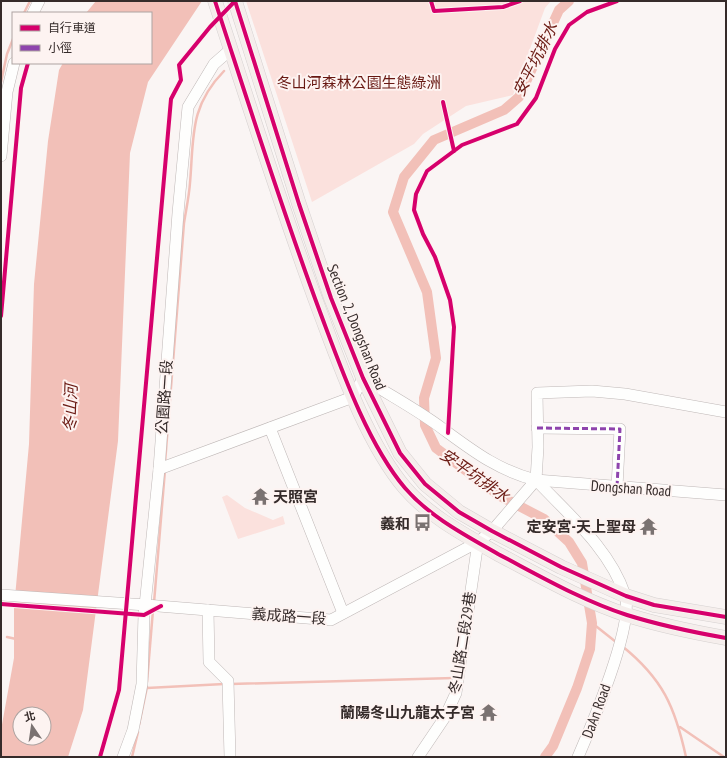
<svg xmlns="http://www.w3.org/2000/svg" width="727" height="758" viewBox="0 0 727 758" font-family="'PT Sans Narrow','Noto Sans TC',sans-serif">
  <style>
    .green { fill: #fbe1dd }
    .water { fill: #f2c0b8; fill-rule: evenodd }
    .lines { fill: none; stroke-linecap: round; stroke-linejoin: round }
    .stream { stroke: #f2c0b8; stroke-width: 2.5 }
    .canal { stroke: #f2c0b8; stroke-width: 10 }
    .minor-casing { stroke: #bfb8b7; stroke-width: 12 }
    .major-casing { stroke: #d5d1d0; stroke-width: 15 }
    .minor { stroke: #fefefd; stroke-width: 11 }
    .major { stroke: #f5eeec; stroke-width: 14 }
    .quiet { stroke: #8e44ad; stroke-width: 3; stroke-dasharray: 6 3; stroke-linecap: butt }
    .cycleway-casing { stroke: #fdf3f1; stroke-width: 6 }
    .cycleway { stroke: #d6006c; stroke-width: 4 }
    .labels { text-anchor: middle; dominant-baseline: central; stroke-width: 4; stroke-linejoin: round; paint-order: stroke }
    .park-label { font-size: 15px; fill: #681812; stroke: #fdf3f1 }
    .street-label { font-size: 15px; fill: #352b2a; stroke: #fdf3f1 }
    .poi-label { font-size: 15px; font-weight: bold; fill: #352b2a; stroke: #fdf3f1; text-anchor: end }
    .water-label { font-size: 16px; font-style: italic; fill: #6b1b14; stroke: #fdf3f1 }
  </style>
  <rect width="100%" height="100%" fill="#faf5f4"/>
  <g class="green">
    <path d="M246 1H551L545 8 513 95 466 106 423 134 414 144 312 202Z"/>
    <path d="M227 495 245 508 273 520 283 516 285 524 238 539 222 497Z"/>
  </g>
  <path class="water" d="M96 1H202L148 82 130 153 118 441 83 710 68 757H1V730L14 658V608L29 444 34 284 48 141 59 70 63 63H151V13H86ZM20 714H44V738H20Z"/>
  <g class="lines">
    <g class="stream">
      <path d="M24 13 30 1"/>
      <path d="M1 82 7 54 13 39"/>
      <path d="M165 463 184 223C186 210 189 197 190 183 194 137 189 107 224 71"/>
      <path d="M154 603 165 470"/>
      <path d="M592 623 616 642"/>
      <path d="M7 637 16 639"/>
      <path d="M622 646C663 679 675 707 686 757"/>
      <path d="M147 682 153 610"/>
      <path d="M231 684 454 678"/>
      <path d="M147 688 224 684"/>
      <path d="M139 725 147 687"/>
      <path d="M680 727 724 757"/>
      <path d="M132 757 138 732"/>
    </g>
    <path class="canal" d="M545 757 553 746 577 688 590 649 592 623 582 563 569 542 544 519 500 496 436 448 425 425 424 398 436 358 427 292 393 212 404 177 434 140 504 110 519 97 559 10 569 1"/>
    <defs>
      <g id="minor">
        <path d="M33 13 39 1"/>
        <path d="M1 156 7 92 14 63"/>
        <path d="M270 428 343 613"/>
        <path d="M537 428 620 429 617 487"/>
        <path d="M159 469 353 397 363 378C389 395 418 410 443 429 473 451 499 471 536 480L726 495"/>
        <path d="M536 480C568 514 610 549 625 595 635 623 591 727 578 757"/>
        <path d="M536 480 538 447 537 393 592 391 625 394 726 412"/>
        <path d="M1 595 146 605 331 620 478 542 492 531 536 480"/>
        <path d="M208 610 209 662 228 681 230 757"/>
        <path d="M123 757 133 730 142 684 144 615 159 469 178 213 188 107 214 64 230 50"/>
        <path d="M418 757 445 717 456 693 478 542"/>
      </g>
      <g id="major">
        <path d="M215 1C249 105 282 210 320 312 341 368 367 443 405 488 430 517 465 535 498 554 540 576 581 600 627 615 659 625 692 632 726 638"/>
        <path d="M235 1 299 204 331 298 363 378 400 453 425 484 459 512 492 531 561 567 626 596 654 605 726 617"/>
      </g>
    </defs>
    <use href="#minor" class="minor-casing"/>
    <use href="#major" class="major-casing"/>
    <use href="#minor" class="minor"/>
    <use href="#major" class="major"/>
    <path class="quiet" d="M537 428 620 429 617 487"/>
    <defs>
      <g id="cycleway">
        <path d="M215 1C249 105 282 210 320 312 341 368 367 443 405 488 430 517 465 535 498 554 540 576 581 600 627 615 659 625 692 632 726 638"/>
        <path d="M235 1 299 204 331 298 363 378 400 453 425 484 459 512 492 531 561 567 626 596 654 605 726 617"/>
        <path d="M431 1 434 11 503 7 520 1"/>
        <path d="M443 102 454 151"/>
        <path d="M1 316 21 88 28 63"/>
        <path d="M448 433 454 327 450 300 435 257 423 234 414 210 416 194 427 171 462 145 517 124 536 98 555 49 569 25 587 12 617 1"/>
        <path d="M1 604 144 615 161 606"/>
        <path d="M100 757 119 690 171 99 181 80 179 65 210 27 235 1"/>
      </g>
    </defs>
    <use href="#cycleway" class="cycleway-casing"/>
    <use href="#cycleway" class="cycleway"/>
  </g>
  <defs>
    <symbol id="temple-bare" viewBox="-9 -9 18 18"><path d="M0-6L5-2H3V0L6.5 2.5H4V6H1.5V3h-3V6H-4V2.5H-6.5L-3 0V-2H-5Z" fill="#7a7271" stroke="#fdf3f1" stroke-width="2.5" paint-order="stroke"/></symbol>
    <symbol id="bus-bare" viewBox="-9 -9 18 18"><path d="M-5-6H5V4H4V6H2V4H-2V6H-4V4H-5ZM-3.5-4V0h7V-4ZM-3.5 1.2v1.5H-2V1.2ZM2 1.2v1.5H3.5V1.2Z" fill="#7a7271" stroke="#fdf3f1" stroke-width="2.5" paint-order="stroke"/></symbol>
  </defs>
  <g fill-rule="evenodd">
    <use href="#temple-bare" x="248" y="484" width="25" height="25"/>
    <use href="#bus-bare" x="410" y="510" width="25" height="25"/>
    <use href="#temple-bare" x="636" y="514" width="25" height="25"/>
    <use href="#temple-bare" x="476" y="700" width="25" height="25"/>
  </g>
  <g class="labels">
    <g class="park-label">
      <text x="359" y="82">冬山河森林公園生態綠洲</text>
    </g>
    <g class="street-label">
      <text transform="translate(357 327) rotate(68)">Section 2, Dongshan Road</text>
      <text transform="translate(164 397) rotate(-86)">公園路一段</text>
      <text transform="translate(631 488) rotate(4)">Dongshan Road</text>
      <text transform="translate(289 616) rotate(4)">義成路一段</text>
      <text transform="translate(462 643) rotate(-81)">冬山路二段29巷</text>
      <text transform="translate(596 711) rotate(-70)">DaAn Road</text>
    </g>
    <g class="poi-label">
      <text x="273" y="496" text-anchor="start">天照宮</text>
      <text x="410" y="523">義和</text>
      <text x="636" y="526">定安宮-天上聖母</text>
      <text x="475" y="712">蘭陽冬山九龍太子宮</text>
    </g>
    <g class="water-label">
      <text transform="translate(535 59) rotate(-64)">安平坑排水</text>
      <text transform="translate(70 408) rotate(-88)">冬山河</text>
      <text transform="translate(475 475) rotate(35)">安平坑排水</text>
    </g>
  </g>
  <rect width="727" height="758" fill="none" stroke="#352b2a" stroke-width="4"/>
  <rect x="12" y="12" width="140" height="52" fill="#fdf3f1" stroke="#ada3a1"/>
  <rect x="20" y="25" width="20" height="6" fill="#d6006c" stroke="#ada3a1"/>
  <text x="48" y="32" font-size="12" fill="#352b2a">自行車道</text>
  <rect x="20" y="45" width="20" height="6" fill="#8e44ad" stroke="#ada3a1"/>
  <text x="48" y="52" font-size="12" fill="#352b2a">小徑</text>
  <g transform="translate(32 726) rotate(347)"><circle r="19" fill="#fdf3f1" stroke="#ada3a1"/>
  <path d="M0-3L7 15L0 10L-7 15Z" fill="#7a7271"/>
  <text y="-6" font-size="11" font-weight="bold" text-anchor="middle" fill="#352b2a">北</text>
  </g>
</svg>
